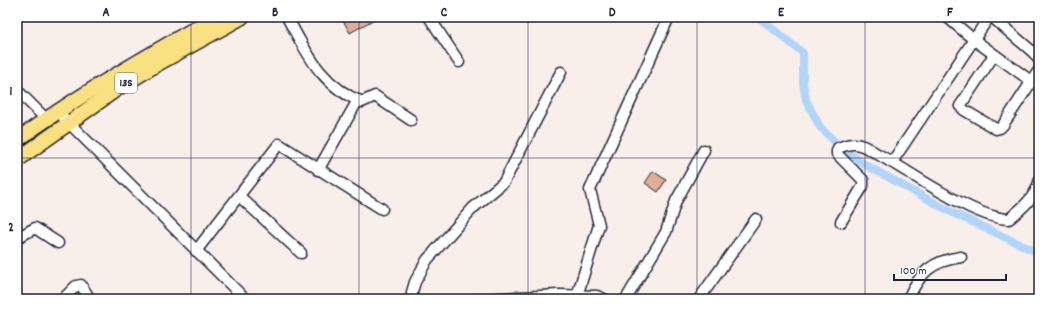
<svg xmlns="http://www.w3.org/2000/svg" width="1056" height="316" viewBox="0 0 1056 316" font-family="Dekko,sans-serif">
  <style>
    .lines { fill: none; stroke-linecap: round; stroke-linejoin: round }
    .canal { stroke: #b0d5f9; stroke-width: 8 }
    .building { fill: #e2ad97; stroke: #22223b }
    .minor-casing { stroke: #22223b; stroke-width: 13 }
    .highway-casing { stroke: #22223b; stroke-width: 17 }
    .minor { stroke: #fff; stroke-width: 10 }
    .highway { stroke: #f9e181; stroke-width: 14 }
    .grid { fill: none; stroke: #22223b; stroke-width: 1; stroke-opacity: 0.55 }
    .labels { text-anchor: middle; dominant-baseline: central; stroke-width: 4; stroke-linejoin: round; paint-order: stroke }
    .shield { fill: #fff; stroke: #646476; stroke-width: 1 }
    .shield-label { font-size: 12px; font-weight: bold; fill: #22223b }
    .neatline { fill: none; stroke: #22223b; stroke-width: 1.5 }
    .grid-label { font-size: 13px; text-anchor: middle; font-weight: bold; fill: #22223b }
  </style>
  <rect width="100%" height="100%" fill="#f9efea"/>
  <filter id="ink" filterUnits="userSpaceOnUse"><feTurbulence type="fractalNoise" baseFrequency=".025" numOctaves="2"/><feDisplacementMap in="SourceGraphic" scale="8" xChannelSelector="R" yChannelSelector="G"/><feConvolveMatrix kernelMatrix="1 2 1 2 8 2 1 2 1" color-interpolation-filters="sRGB"/></filter>
  <g filter="url(#ink)">
    <g class="lines">
      <path class="canal" d="M758 17 803 53V83L806 100 820 127 838 145 864 164 951 212 1039 253"/>
    </g>
    <g class="building">
      <path d="M341 17H378L350 33Z"/>
      <path d="M653 171 666 180 658 192 645 183Z"/>
    </g>
    <g class="lines">
      <defs>
        <g id="minor">
          <path d="M287 17C307 53 321 86 362 102L375 96 411 120"/>
          <path d="M429 17 459 62"/>
          <path d="M947 17 973 39 1031 81"/>
          <path d="M992 17 1034 53 1039 60"/>
          <path d="M994 55 960 106 964 110 996 129 1000 128 1003 125 1039 70"/>
          <path d="M17 90 46 119"/>
          <path d="M64 118 245 299"/>
          <path d="M892 162 989 17"/>
          <path d="M318 170 358 100"/>
          <path d="M239 196 301 253"/>
          <path d="M841 222 863 186V180L837 154V151L838 148C843 146 848 144 853 144 862 143 873 152 881 156 912 173 976 219 1009 219 1020 210 1036 197 1039 182"/>
          <path d="M17 238 35 228 58 243"/>
          <path d="M196 251 279 144 382 209"/>
          <path d="M577 296 599 225 590 190 669 17"/>
          <path d="M63 299 76 286 81 285 90 299"/>
          <path d="M412 299V292L415 282 427 260 473 208 504 182 561 72"/>
          <path d="M481 299 559 295 597 296 604 299"/>
          <path d="M626 299 666 232 676 201 704 150"/>
          <path d="M699 299 756 219"/>
          <path d="M908 299C920 272 932 261 961 257"/>
        </g>
        <g id="highway">
          <path d="M17 140C80 94 148 56 215 17"/>
          <path d="M17 160 118 88 157 64 242 17"/>
        </g>
      </defs>
      <use href="#minor" class="minor-casing"/>
      <use href="#highway" class="highway-casing"/>
      <use href="#minor" class="minor"/>
      <use href="#highway" class="highway"/>
    </g>
  </g>
  <path class="grid" d="M191 17V299M359 17V299M528 17V299M697 17V299M865 17V299M17 158H1039"/>
  <g class="labels">
    <rect class="shield" x="115" y="73" width="22" height="20" rx="3"/>
    <g class="shield-label">
      <text x="126" y="83">13S</text>
    </g>
  </g>
  <rect width="1056" height="316" fill="none" stroke="#fff" stroke-width="44"/>
  <path d="M894 274v6h112v-6" fill="none" stroke="#22223b" stroke-width="2"/>
  <text x="900" y="274" font-size="12" fill="#22223b" stroke="#ffffff" stroke-width="3" paint-order="stroke">100 m</text>
  <rect x="22" y="22" width="1012" height="272" class="neatline"/>
  <g class="grid-label">
    <text x="106" y="16">A</text>
    <text x="275" y="16">B</text>
    <text x="444" y="16">C</text>
    <text x="612" y="16">D</text>
    <text x="781" y="16">E</text>
    <text x="950" y="16">F</text>
    <text x="11" y="95">1</text>
    <text x="11" y="231">2</text>
  </g>
</svg>
